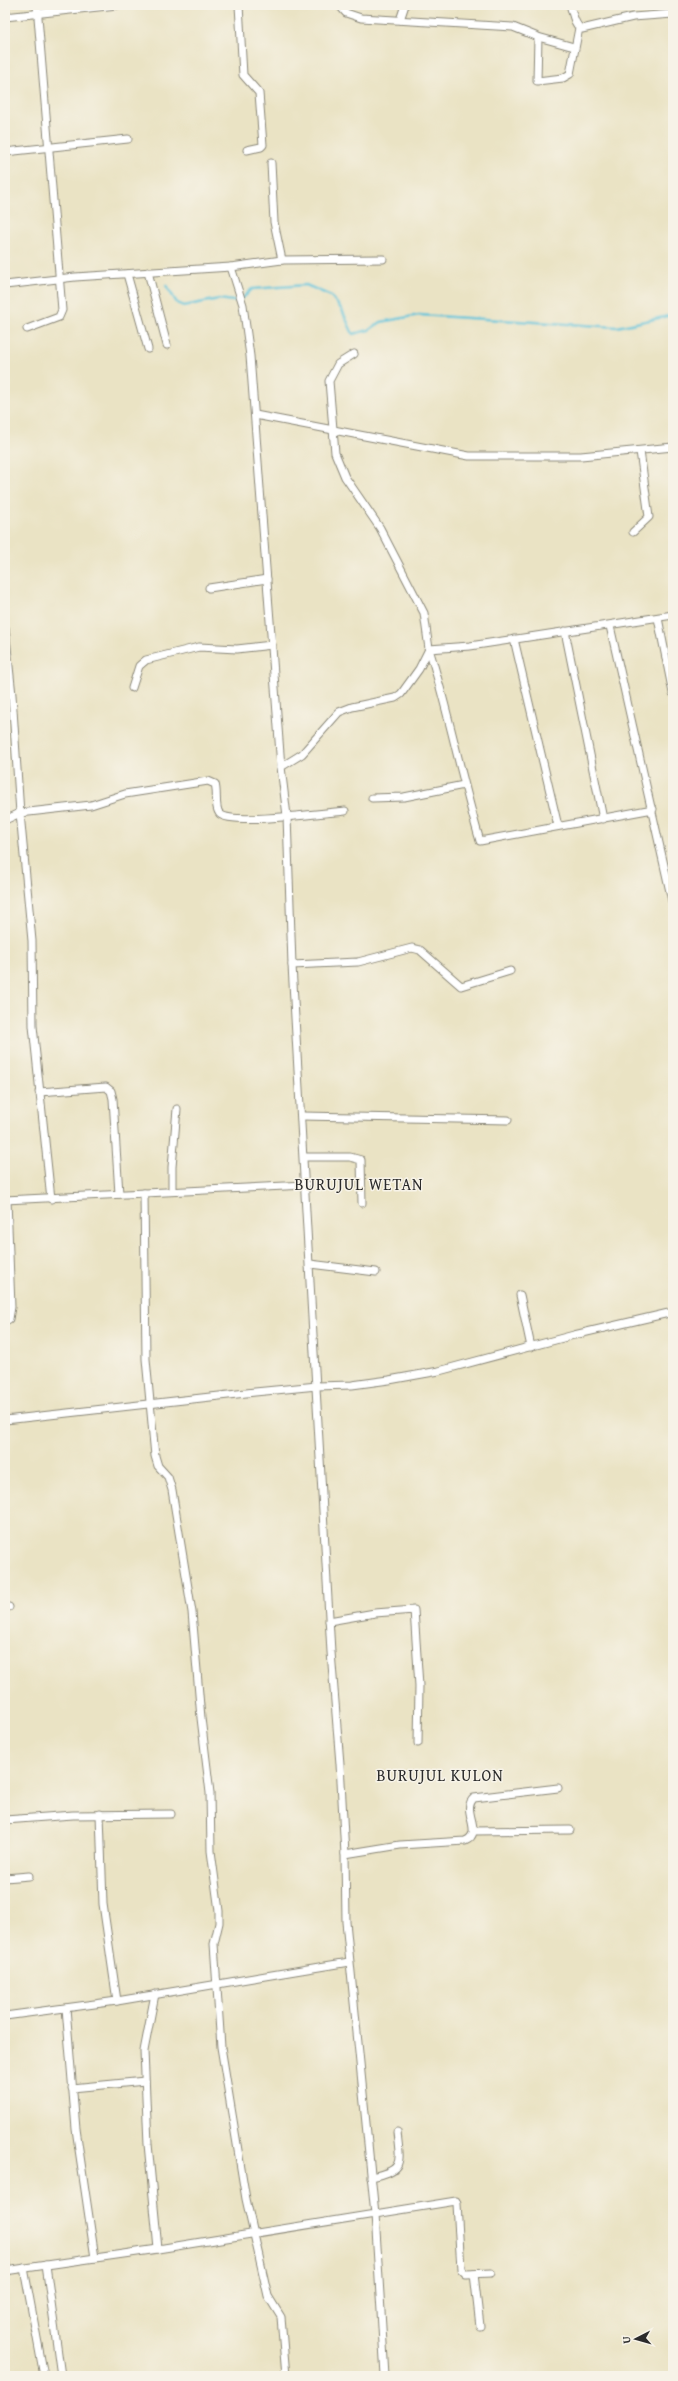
<svg xmlns="http://www.w3.org/2000/svg" width="678" height="2381" viewBox="0 0 678 2381" font-family="'Gentium Book Plus',serif">
  <style>
    .lines { fill: none; stroke-linecap: round; stroke-linejoin: round }
    .stream { stroke: #5dc3da; stroke-width: 2.5 }
    .minor-casing { stroke: #8a8778; stroke-width: 9 }
    .minor { stroke: #fff; stroke-width: 7 }
    .labels { text-anchor: middle; dominant-baseline: central; stroke-width: 3; stroke-linejoin: round; paint-order: stroke }
    .quarter-label { font-size: 16px; letter-spacing: 1px; fill: #2b2b2b; stroke: #f7f3e8 }
  </style>
  <rect width="100%" height="100%" fill="#f7f3e8"/>
  <filter id="ink" filterUnits="userSpaceOnUse"><feTurbulence type="fractalNoise" baseFrequency=".025" numOctaves="2"/><feDisplacementMap in="SourceGraphic" scale="8" xChannelSelector="R" yChannelSelector="G"/><feConvolveMatrix kernelMatrix="1 2 1 2 8 2 1 2 1" color-interpolation-filters="sRGB"/></filter>
  <filter id="wash" filterUnits="userSpaceOnUse"><feTurbulence type="fractalNoise" baseFrequency=".012" numOctaves="4" result="noise"/><feDisplacementMap in="SourceGraphic" scale="16" xChannelSelector="R" yChannelSelector="G"/><feGaussianBlur stdDeviation="0.9" result="paint"/><feColorMatrix in="noise" values="0 0 0 0 0 0 0 0 0 0 0 0 0 0 0 0 0 1.4 0 .05"/><feComposite in="paint" operator="in"/></filter>
  <g filter="url(#wash)">
    <rect width="100%" height="100%" fill="#eae3c4"/>
    <g class="lines">
      <path class="stream" d="M166 285 177 303 184 306 219 299 233 301 244 297 252 289 306 285 331 296 342 310 353 334 369 330 381 322 419 315 617 327 673 315"/>
    </g>
  </g>
  <g filter="url(#ink)">
    <g class="lines">
      <defs>
        <g id="minor">
          <path d="M239 5 243 75 259 93 263 145 261 147 247 150"/>
          <path d="M339 5 346 13 361 18 513 27 538 37 537 81 563 78 570 74 579 28"/>
          <path d="M570 5C573 13 574 26 582 29L633 17 673 14"/>
          <path d="M5 17 117 5"/>
          <path d="M400 20 405 5"/>
          <path d="M538 37 574 47"/>
          <path d="M5 152 128 139"/>
          <path d="M271 163 274 222 282 260"/>
          <path d="M231 267 282 260 383 259"/>
          <path d="M148 272 167 345"/>
          <path d="M127 274 148 349"/>
          <path d="M5 285 75 277 231 267 243 305 250 356 281 767 287 816 292 965 331 1652 340 1764 345 1854 346 1922 375 2214 158 2249 5 2271"/>
          <path d="M27 329 59 317 62 310 37 5"/>
          <path d="M255 415 469 456H581L673 447"/>
          <path d="M633 532 649 517 640 451"/>
          <path d="M209 588 267 579"/>
          <path d="M658 618 673 693"/>
          <path d="M610 626 673 905"/>
          <path d="M5 628 12 695 20 813 32 941 33 1026 51 1199"/>
          <path d="M565 631 603 819"/>
          <path d="M514 639 558 826"/>
          <path d="M132 688 139 666 146 660 199 647 237 649 272 645"/>
          <path d="M281 767 302 754 339 712 352 707 395 698 401 694 419 669 429 649 424 613 380 528 345 477 335 453 329 381 338 364 354 354"/>
          <path d="M372 798 404 797 464 785"/>
          <path d="M653 809 480 841C461 777 449 713 429 649L470 646 673 615"/>
          <path d="M5 820 20 813 91 805 125 794 208 781 215 784C218 792 214 808 220 814 231 825 325 813 345 811"/>
          <path d="M292 965 358 962 412 948 420 950 461 986 510 971"/>
          <path d="M39 1092 106 1087 111 1091 113 1099 119 1194"/>
          <path d="M302 1116 508 1120"/>
          <path d="M305 1157H350L361 1160 362 1203"/>
          <path d="M172 1191V1167L177 1109"/>
          <path d="M144 1193 146 1359 155 1456 158 1466 168 1477 172 1490 192 1612 201 1718 210 1793 211 1851 219 1911V1923L214 1944 221 2047 246 2199 268 2296 281 2317 286 2376"/>
          <path d="M5 1200 306 1185"/>
          <path d="M310 1264 376 1272"/>
          <path d="M520 1295 531 1347"/>
          <path d="M5 1321 9 1319 11 1307 7 1200"/>
          <path d="M5 1420 255 1392 317 1386 352 1385 389 1380 439 1371 574 1335 673 1312"/>
          <path d="M5 1608 9 1607"/>
          <path d="M329 1621 375 1613 414 1610 419 1686 418 1743"/>
          <path d="M100 1814 103 1904 117 2001"/>
          <path d="M5 1820 73 1815 171 1814"/>
          <path d="M474 1831 570 1830"/>
          <path d="M345 1854 400 1845 465 1841C485 1833 460 1810 474 1798L558 1788"/>
          <path d="M5 1878 29 1876"/>
          <path d="M155 1994 144 2051 148 2144 158 2249"/>
          <path d="M66 2008 76 2129 95 2258"/>
          <path d="M5 2016 117 2001 349 1962"/>
          <path d="M72 2088 145 2081"/>
          <path d="M371 2177C405 2170 400 2163 397 2132"/>
          <path d="M5 2243 6 2270"/>
          <path d="M46 2265 61 2376"/>
          <path d="M24 2268 44 2376"/>
          <path d="M474 2274 480 2326"/>
          <path d="M385 2376 375 2214 456 2201 457 2204 461 2269 466 2274 491 2273"/>
        </g>
      </defs>
      <use href="#minor" class="minor-casing"/>
      <use href="#minor" class="minor"/>
    </g>
  </g>
  <g class="labels">
    <g class="quarter-label">
      <text x="359" y="1184">BURUJUL WETAN</text>
      <text x="440" y="1775">BURUJUL KULON</text>
    </g>
  </g>
  <rect width="678" height="2381" fill="none" stroke="#f7f3e8" stroke-width="20"/>
  <g transform="translate(636 2339) rotate(264)" stroke="#f7f3e8" stroke-width="3" paint-order="stroke">
  <path d="M0-3L7 15L0 10L-7 15Z" fill="#2b2b2b"/>
  <text y="-6" font-size="11" font-weight="bold" text-anchor="middle" fill="#2b2b2b">U</text>
  </g>
</svg>
